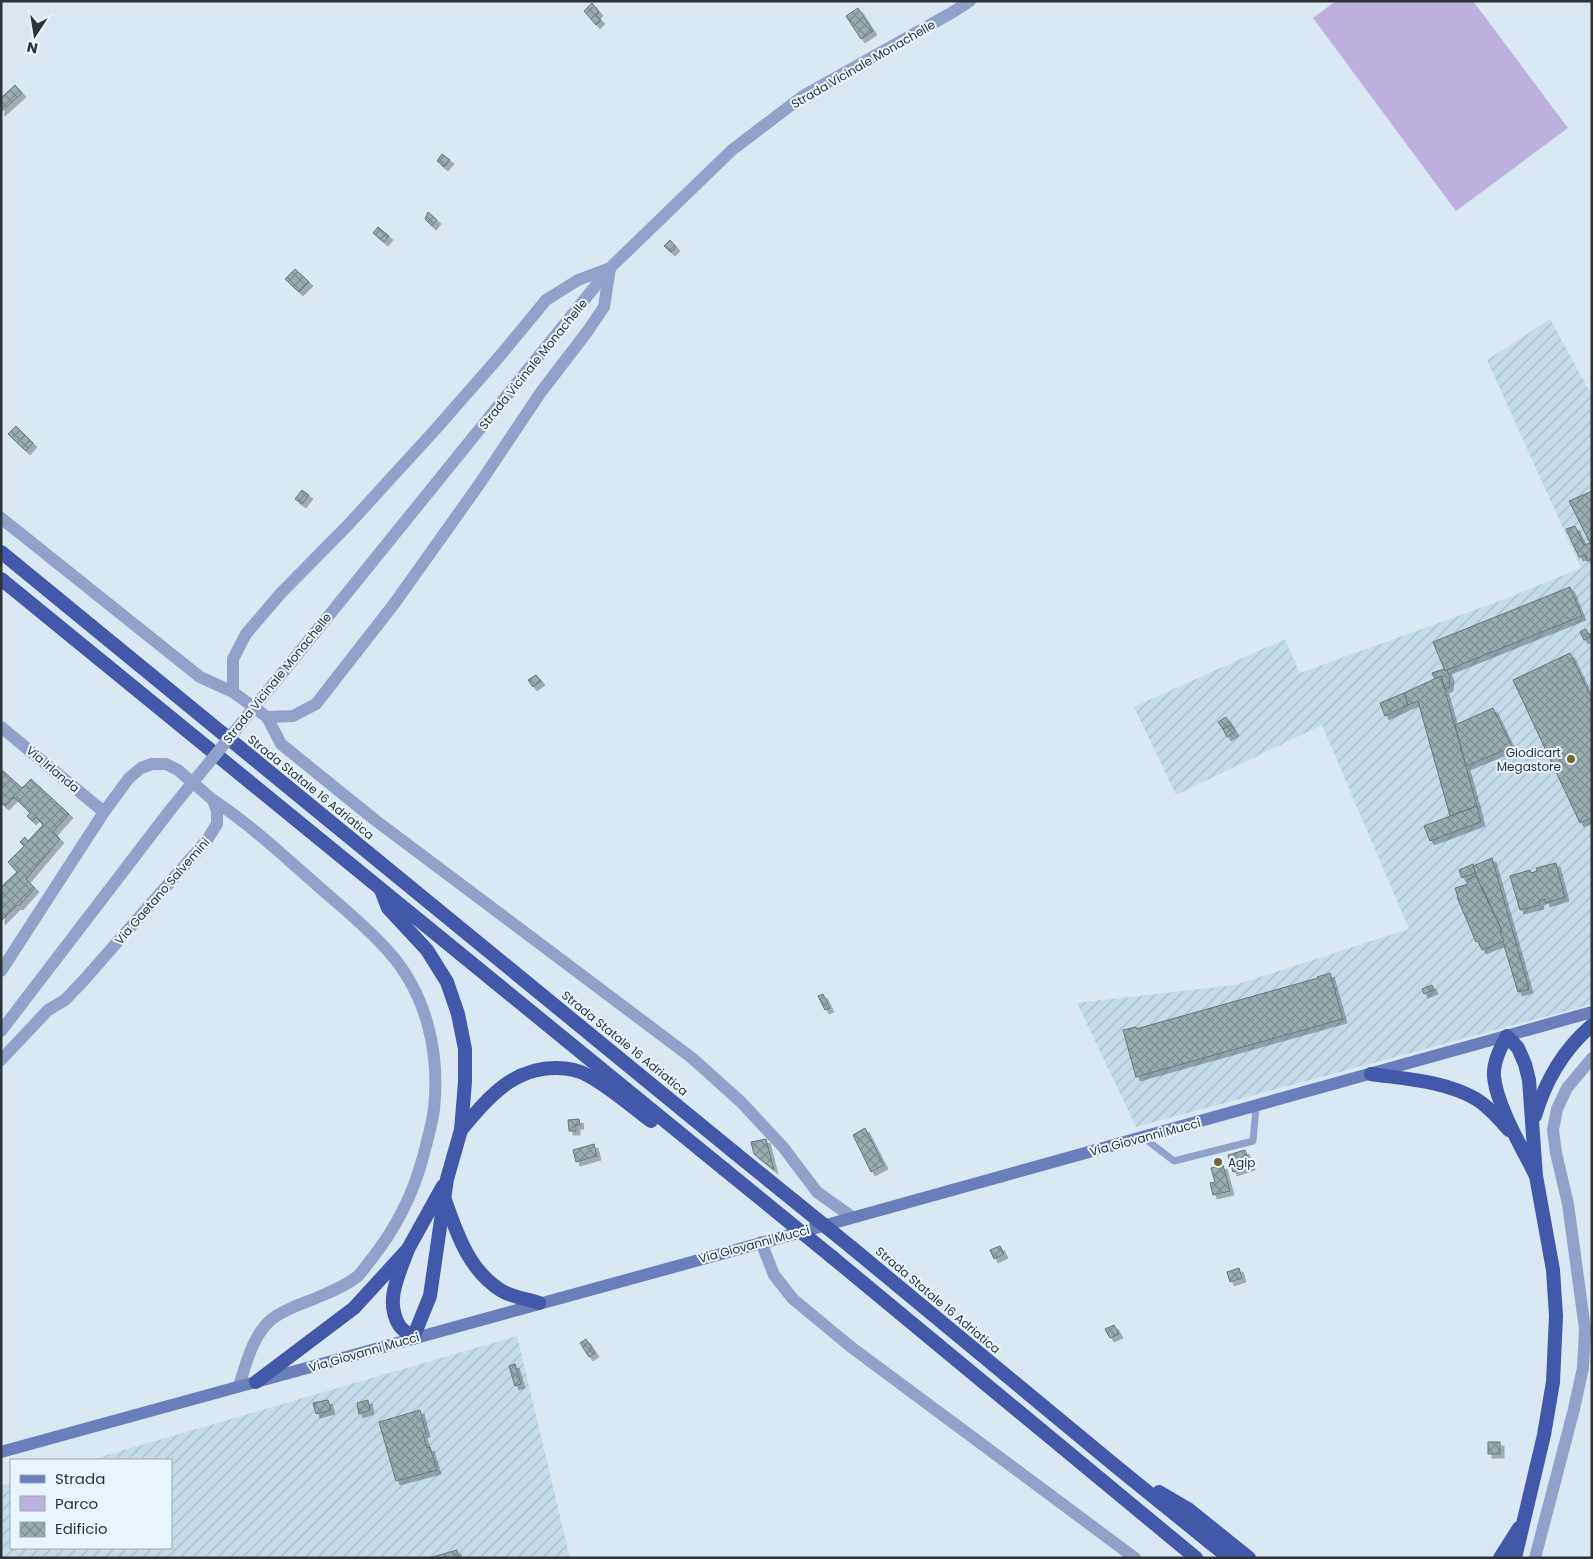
<svg xmlns="http://www.w3.org/2000/svg" width="1593" height="1559" viewBox="0 0 1593 1559" font-family="Poppins,sans-serif">
  <style>
    .industrial { fill: url(#industrial-furrows) }
    .green { fill: #beb0df }
    .building { fill: url(#building-cross-hatch); stroke: #65777a; filter: url(#shadow) }
    .lines { fill: none; stroke-linecap: round; stroke-linejoin: round }
    .service { stroke: #91a1ca; stroke-width: 7 }
    .minor { stroke: #91a1ca; stroke-width: 12 }
    .secondary { stroke: #697eba; stroke-width: 12 }
    .trunk { stroke: #4258a8; stroke-width: 14 }
    .minor-bridge { stroke: #91a1ca; stroke-width: 12 }
    .trunk-bridge { stroke: #4258a8; stroke-width: 14 }
    .poi-dot { fill: #776734; stroke: #e9f5fd; stroke-width: 2 }
    .labels { text-anchor: middle; dominant-baseline: central; stroke-width: 4; stroke-linejoin: round; paint-order: stroke }
    .street-label { font-size: 12px; fill: #2d3337; stroke: #e9f5fd }
    .poi-label { font-size: 12px; fill: #2d3337; stroke: #e9f5fd; text-anchor: end }
  </style>
  <defs>
    <pattern id="industrial-furrows" width="10" height="10" patternUnits="userSpaceOnUse" patternTransform="scale(1.25)"><rect width="10" height="10" fill="#c5dbe9"/><path d="M-1 1l2-2M0 10L10 0M9 11l2-2" fill="none" stroke="#aabcc8"/></pattern>
    <pattern id="building-cross-hatch" width="8" height="8" patternUnits="userSpaceOnUse" patternTransform="scale(1.25)"><rect width="8" height="8" fill="#9aadb0"/><path d="M0 0l8 8M0 8l8-8" fill="none" stroke="#7e8d90"/></pattern>
    <filter id="shadow"><feDropShadow dx="4" dy="4" stdDeviation="0" flood-color="#0004"/></filter>
  </defs>
  <rect width="100%" height="100%" fill="#d9e8f3"/>
  <g class="industrial">
    <path d="M1550 319 1589 390H1592V1004L1136 1127 1077 1003 1235 985 1409 929 1322 725 1176 795 1134 707 1285 639 1300 673 1505 599 1581 568 1487 360Z"/>
    <path d="M517 1336 570 1558H1V1486L11 1483V1548H171V1460H90Z"/>
  </g>
  <path class="green" d="M1336 1H1473L1568 128 1456 211 1313 18Z"/>
  <g class="building">
    <path d="M592 3 599 12 596 15 601 20 596 25 584 11Z"/>
    <path d="M858 8 873 31 861 39 846 16Z"/>
    <path d="M15 85 22 93 1 112V98Z"/>
    <path d="M442 154 450 160 444 167 437 161Z"/>
    <path d="M428 212 437 220 432 226 425 219Z"/>
    <path d="M378 227 389 236 384 242 373 233Z"/>
    <path d="M670 240 676 247 671 252 664 246Z"/>
    <path d="M295 269 309 282 299 292 285 279Z"/>
    <path d="M16 426 33 443 26 451 8 434Z"/>
    <path d="M302 490 309 495 302 504 295 499Z"/>
    <path d="M1592 491V547L1569 501Z"/>
    <path d="M1575 526 1584 545 1590 543 1592 547V559L1587 561 1585 555 1579 557 1566 529Z"/>
    <path d="M1570 587 1582 616 1445 671 1433 642Z"/>
    <path d="M1586 629 1590 637 1584 640 1580 632Z"/>
    <path d="M1570 653 1592 699V818L1580 823 1513 680Z"/>
    <path d="M1444 669 1445 671 1447 670 1450 677 1449 687 1445 689 1441 676 1435 679 1432 673Z"/>
    <path d="M536 675 541 681 533 687 528 680Z"/>
    <path d="M1441 676 1477 806 1450 816 1418 701 1408 705 1404 693Z"/>
    <path d="M1404 693 1408 705 1385 716 1380 703Z"/>
    <path d="M1493 708 1512 747 1466 766 1455 725Z"/>
    <path d="M1226 717 1231 725 1223 729 1218 722Z"/>
    <path d="M1231 725 1235 732 1227 737 1223 729Z"/>
    <path d="M1 769 22 788 31 779 69 814 53 832 60 839 26 879 35 888 19 906 17 905 1 921V887L17 872 8 862 24 846 20 842 25 837 28 841 43 825 36 817 32 821 27 816 30 813 14 797 5 806 1 803Z"/>
    <path d="M1477 806 1481 822 1430 841 1424 826Z"/>
    <path d="M1492 858 1529 989 1518 992 1500 932 1502 931 1482 887H1480L1473 866Z"/>
    <path d="M1556 863 1565 897 1546 903 1545 899 1539 901 1540 905 1520 910 1510 876 1530 870 1531 873 1537 871 1536 868Z"/>
    <path d="M1473 864 1475 873 1462 878 1459 870Z"/>
    <path d="M1476 876 1502 931 1500 932 1504 941 1482 950 1478 941 1476 942 1457 897H1458L1455 888 1468 884 1467 880Z"/>
    <path d="M1330 973 1343 1019 1136 1077 1123 1030 1136 1027V1029L1318 978 1317 977Z"/>
    <path d="M1432 985 1434 990 1424 994 1422 989Z"/>
    <path d="M823 994 830 1008 825 1010 818 996Z"/>
    <path d="M579 1119 580 1125H576V1131H569L568 1120Z"/>
    <path d="M865 1128 884 1165 871 1172 853 1135Z"/>
    <path d="M766 1139 774 1170 754 1154 751 1142Z"/>
    <path d="M594 1144 597 1156 576 1162 573 1150Z"/>
    <path d="M1245 1150 1251 1166 1233 1172 1228 1155Z"/>
    <path d="M1223 1165 1230 1191 1213 1195 1210 1183 1215 1182 1211 1168Z"/>
    <path d="M1000 1246 1004 1254 994 1259 990 1250Z"/>
    <path d="M1239 1268 1242 1278 1230 1282 1227 1272Z"/>
    <path d="M1114 1325 1119 1334 1110 1338 1105 1329Z"/>
    <path d="M586 1339 595 1353 589 1357 580 1343Z"/>
    <path d="M515 1364 521 1384 515 1386 509 1366Z"/>
    <path d="M328 1400 331 1410 316 1414 313 1403Z"/>
    <path d="M368 1400 370 1410 359 1414 357 1403Z"/>
    <path d="M420 1410 426 1433 423 1434 427 1448 430 1447 437 1470 396 1481 379 1422Z"/>
    <rect x="1488" y="1442" width="12" height="12"/>
    <path d="M457 1550 459 1558H429Z"/>
  </g>
  <g class="lines">
    <path class="service" d="M1144 1138 1174 1161 1253 1141 1256 1107"/>
    <g class="minor">
      <path d="M610 268 604 307 587 332 541 392 478 486 394 604 316 704 293 716 267 717 233 692V659L246 634 281 593 349 524 434 431 499 357 546 300 578 280Z"/>
      <path d="M1 518 200 677 233 692"/>
      <path d="M284 671 610 268 732 150 803 96 953 12 970 1"/>
      <path d="M267 717 281 744 375 820 692 1058 741 1102 783 1147 817 1192 852 1217"/>
      <path d="M1 727 104 812"/>
      <path d="M213 800C251 825 285 857 319 887 343 908 368 928 389 952 427 995 440 1053 434 1109 432 1125 427 1141 423 1157 413 1195 394 1231 370 1261 366 1266 362 1272 358 1276 347 1285 333 1291 321 1296 305 1303 286 1308 272 1319 253 1334 246 1364 239 1386"/>
      <path d="M1 971 104 812 129 778 141 768 152 764H166L178 770 213 800 217 811V824L207 840 84 980 65 1000 48 1010 1 1060"/>
      <path d="M1 1031 171 809"/>
      <path d="M761 1242 774 1275 793 1299 851 1347 1135 1558"/>
      <path d="M1535 1558 1574 1409 1583 1368 1585 1329 1568 1204 1556 1153 1553 1130 1557 1109 1567 1088 1592 1058"/>
    </g>
    <path class="secondary" d="M1 1452C532 1306 1062 1161 1592 1012"/>
    <g class="trunk">
      <path d="M1 552 735 1153"/>
      <path d="M1 579 724 1169"/>
      <path d="M381 890 388 908 427 950 447 982 458 1014 465 1049V1082L461 1130 447 1179 430 1296 413 1338C409 1334 402 1330 399 1325 384 1300 400 1273 408 1249"/>
      <path d="M1371 1074C1406 1079 1445 1081 1476 1099 1488 1106 1499 1119 1509 1130"/>
      <path d="M1535 1116C1545 1082 1564 1049 1592 1025"/>
      <path d="M461 1130C488 1098 512 1068 556 1068 568 1068 579 1070 589 1076 611 1088 631 1106 651 1121"/>
      <path d="M445 1200C457 1234 469 1271 502 1291 512 1297 527 1299 539 1303"/>
      <path d="M851 1247 1118 1468 1229 1558"/>
      <path d="M832 1257 1196 1558"/>
      <path d="M256 1382 354 1308 408 1249 443 1186"/>
      <path d="M1159 1492 1188 1509 1249 1558"/>
      <path d="M1500 1558 1519 1528"/>
      <path d="M1515 1558 1544 1435 1553 1382 1556 1316 1553 1270 1536 1176 1529 1080 1525 1064 1518 1048 1507 1036C1500 1048 1493 1062 1494 1076 1496 1104 1523 1150 1536 1176"/>
    </g>
    <path class="minor-bridge" d="M171 809 284 671"/>
    <g class="trunk-bridge">
      <path d="M735 1153 851 1247"/>
      <path d="M724 1169 832 1257"/>
    </g>
  </g>
  <g class="poi-dot">
    <circle cx="1571" cy="759" r="5"/>
    <circle cx="1218" cy="1162" r="5"/>
  </g>
  <g class="labels">
    <g class="street-label">
      <text transform="translate(863 64) rotate(-30)">Strada Vicinale Monachelle</text>
      <text transform="translate(533 364) rotate(-51)">Strada Vicinale Monachelle</text>
      <text transform="translate(277 678) rotate(-51)">Strada Vicinale Monachelle</text>
      <text transform="translate(53 769) rotate(40)">Via Irlanda</text>
      <text transform="translate(311 787) rotate(39)">Strada Statale 16 Adriatica</text>
      <text transform="translate(162 891) rotate(-49)">Via Gaetano Salvemini</text>
      <text transform="translate(625 1043) rotate(39)">Strada Statale 16 Adriatica</text>
      <text transform="translate(1145 1137) rotate(-15)">Via Giovanni Mucci</text>
      <text transform="translate(754 1244) rotate(-15)">Via Giovanni Mucci</text>
      <text transform="translate(938 1300) rotate(40)">Strada Statale 16 Adriatica</text>
      <text transform="translate(364 1352) rotate(-16)">Via Giovanni Mucci</text>
    </g>
    <g class="poi-label">
      <text x="1561" y="752">Giodicart<tspan x="1561" dy="14">Megastore</tspan></text>
      <text x="1228" y="1162" text-anchor="start">Agip</text>
    </g>
  </g>
  <rect width="1593" height="1559" fill="none" stroke="#2d3337" stroke-width="5"/>
  <rect x="10" y="1459" width="162" height="90" fill="#e9f5fd" stroke="#9ea7ae"/>
  <rect x="20" y="1475" width="25" height="8" fill="#697eba" stroke="#9ea7ae"/>
  <text x="55" y="1484" font-size="15" fill="#2d3337">Strada</text>
  <rect x="20" y="1496" width="25" height="15" fill="#beb0df" stroke="#9ea7ae"/>
  <text x="55" y="1509" font-size="15" fill="#2d3337">Parco</text>
  <rect x="20" y="1522" width="25" height="15" fill="url(#building-cross-hatch)" stroke="#9ea7ae"/>
  <text x="55" y="1534" font-size="15" fill="#2d3337">Edificio</text>
  <g transform="translate(35 35) rotate(192)" stroke="#e9f5fd" stroke-width="4" paint-order="stroke">
  <path d="M0-4L9 19L0 12L-9 19Z" fill="#2d3337"/>
  <text y="-8" font-size="14" font-weight="bold" text-anchor="middle" fill="#2d3337">N</text>
  </g>
</svg>
